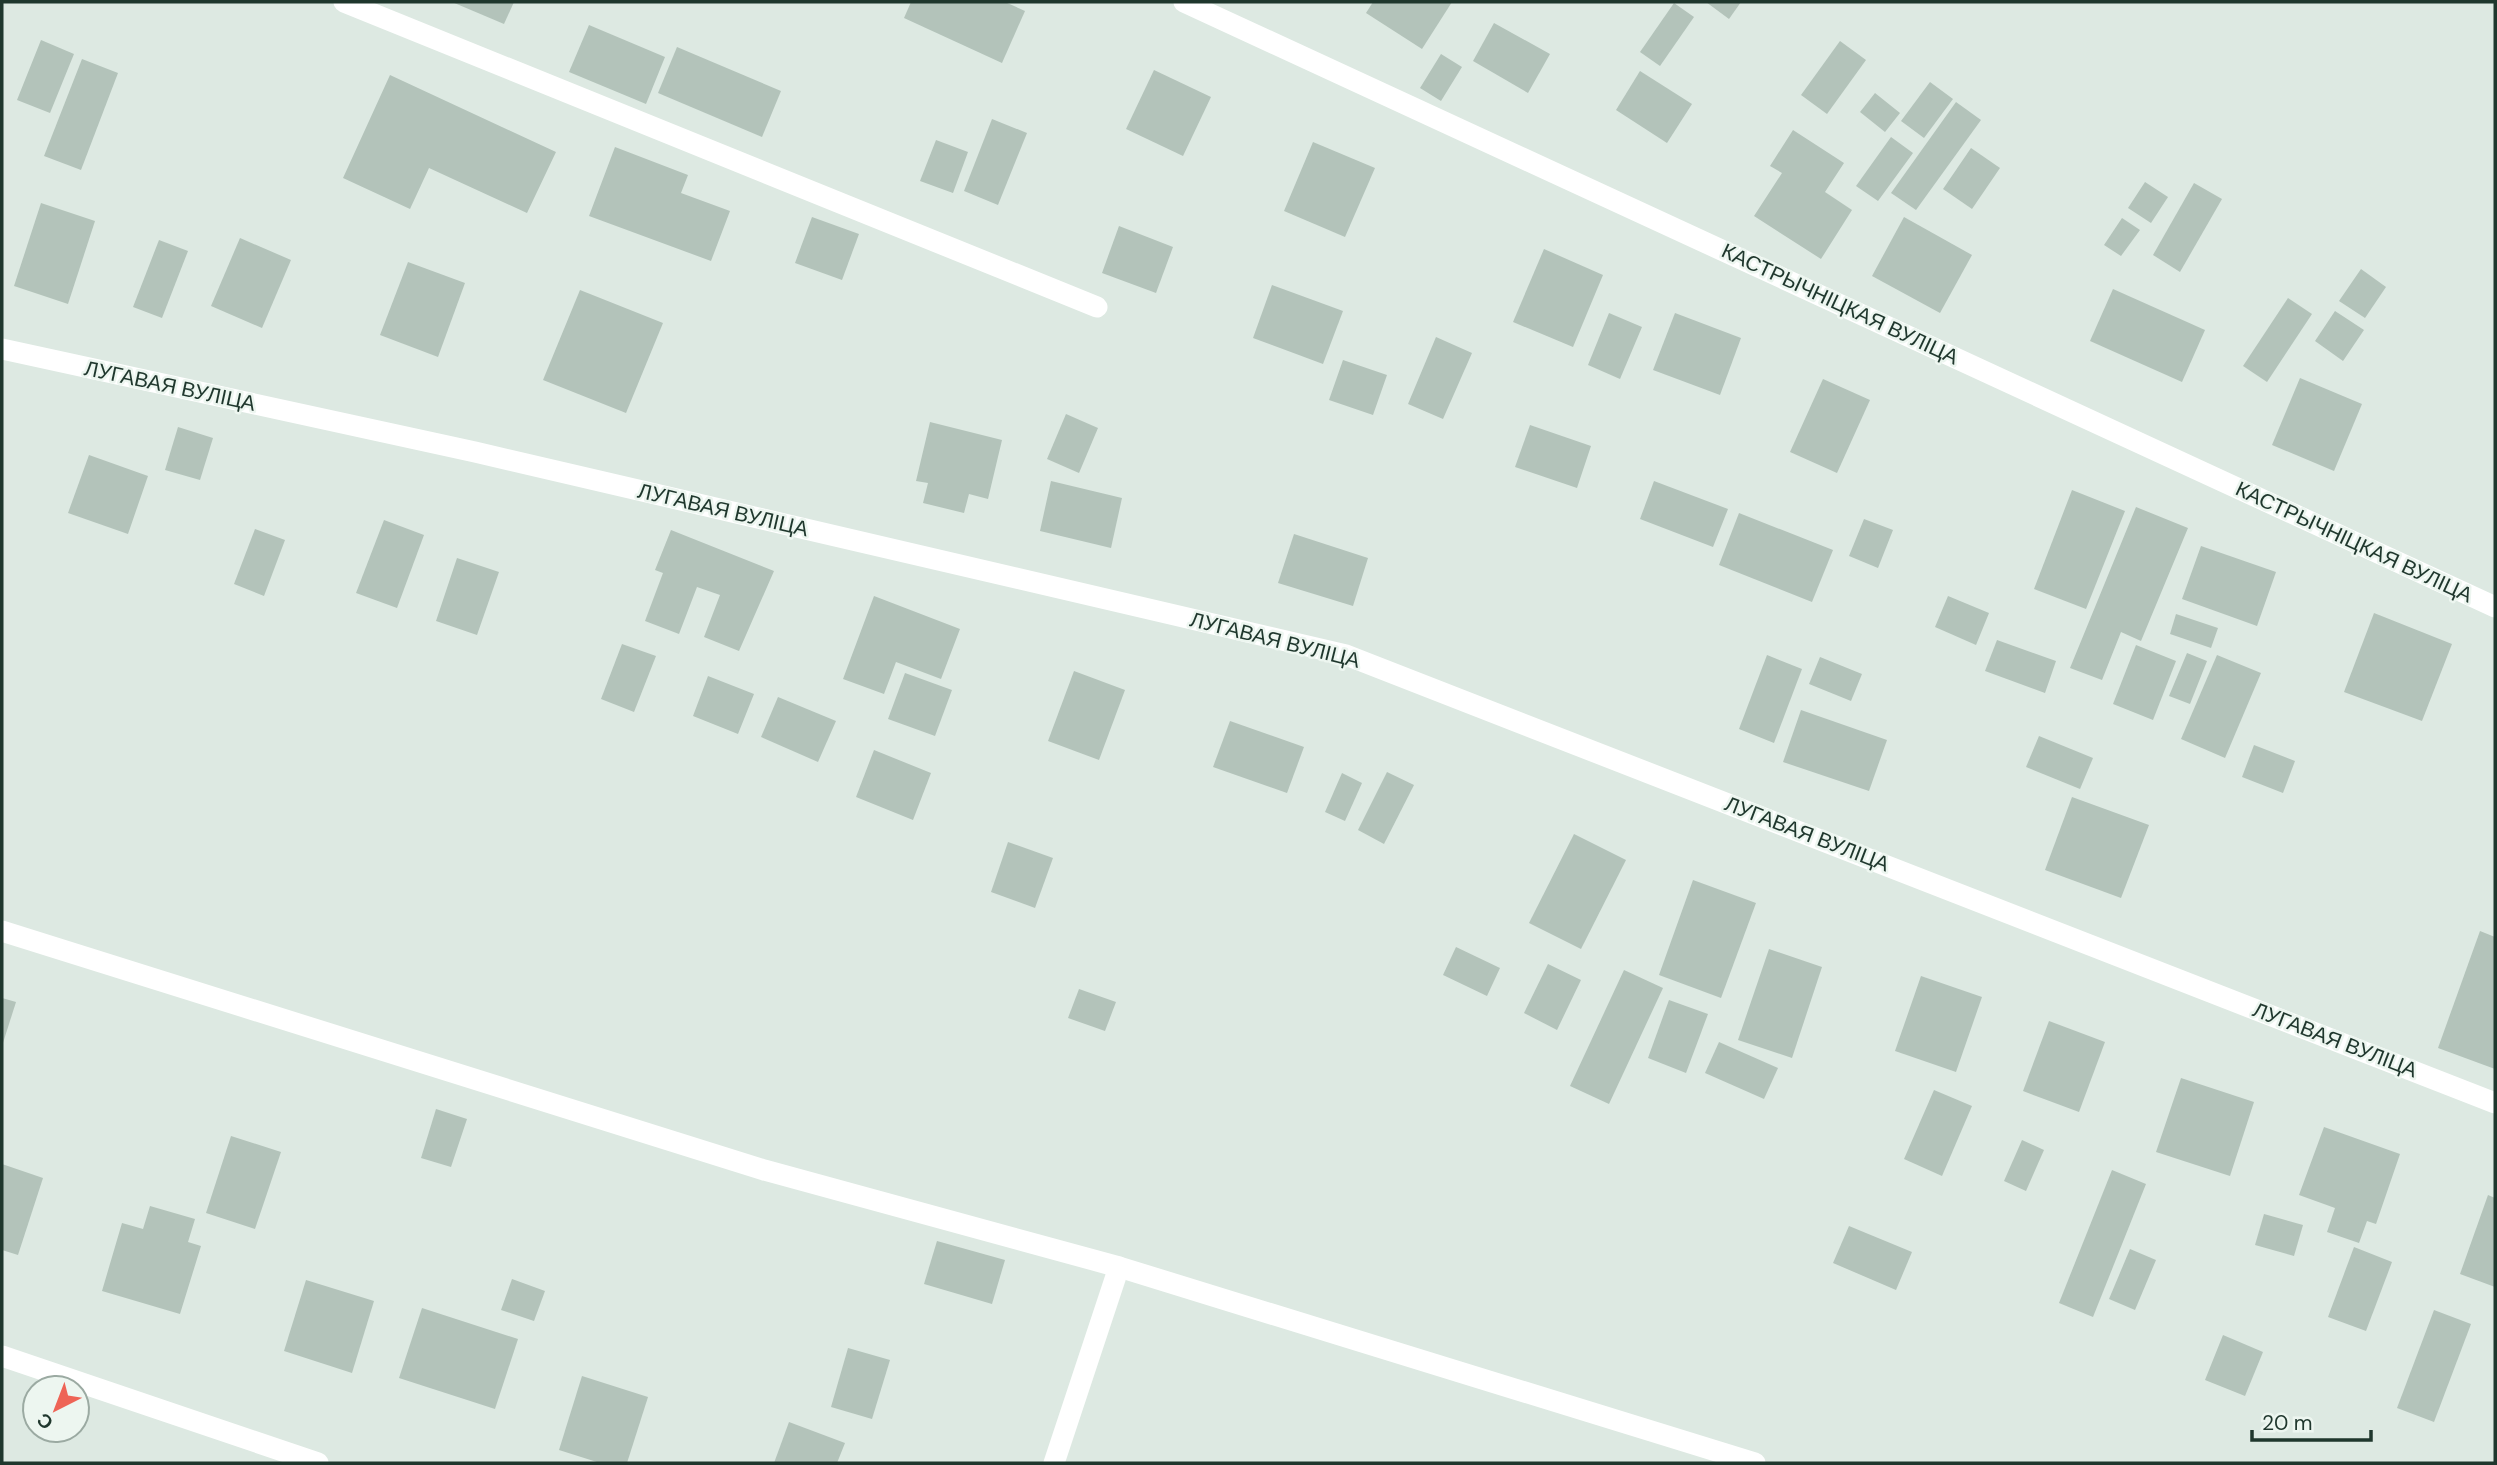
<svg xmlns="http://www.w3.org/2000/svg" width="2497" height="1465" viewBox="0 0 2497 1465" font-family="'DM Sans',sans-serif">
  <style>
    .building { fill: #b3c3ba }
    .lines { fill: none; stroke-linecap: round; stroke-linejoin: round }
    .service { stroke: #fff; stroke-width: 21 }
    .minor { stroke: #fff; stroke-width: 21 }
    .labels { text-anchor: middle; dominant-baseline: central; stroke-width: 5; stroke-linejoin: round; paint-order: stroke }
    .street-label { font-size: 21px; fill: #1f372d; stroke: #edf6f0 }
  </style>
  <rect width="100%" height="100%" fill="#dde9e2"/>
  <g class="building">
    <path d="M452 2H514L504 24Z"/>
    <path d="M911 2H1005L1025 11 1002 63 904 18Z"/>
    <path d="M1373 2H1452L1422 49 1366 13Z"/>
    <path d="M1706 2H1741L1729 19Z"/>
    <path d="M1674 3 1694 17 1660 66 1640 52Z"/>
    <path d="M1494 23 1550 54 1528 93 1473 61Z"/>
    <path d="M589 25 665 57 646 104 569 72Z"/>
    <path d="M41 40 74 54 50 113 17 100Z"/>
    <path d="M1840 41 1866 60 1827 114 1801 95Z"/>
    <path d="M677 47 781 91 762 137 658 93Z"/>
    <path d="M1441 54 1462 67 1441 101 1420 88Z"/>
    <path d="M82 59 118 73 81 170 44 156Z"/>
    <path d="M1154 70 1211 97 1183 156 1126 129Z"/>
    <path d="M1640 71 1692 104 1667 143 1616 110Z"/>
    <path d="M390 75 556 152 527 213 429 168 410 209 343 178Z"/>
    <path d="M1930 82 1953 99 1924 138 1901 121Z"/>
    <path d="M1875 93 1900 113 1885 132 1860 112Z"/>
    <path d="M1956 102 1981 120 1916 210 1891 193Z"/>
    <path d="M992 119 1027 133 998 205 964 191Z"/>
    <path d="M1793 130 1844 163 1825 192 1852 210 1821 259 1754 216 1782 173 1770 166Z"/>
    <path d="M1891 137 1913 153 1878 201 1856 186Z"/>
    <path d="M936 140 968 152 953 193 920 181Z"/>
    <path d="M1313 142 1375 168 1345 237 1284 211Z"/>
    <path d="M615 147 688 175 681 193 730 211 711 261 589 216Z"/>
    <path d="M1971 148 2000 168 1972 209 1943 189Z"/>
    <path d="M2145 182 2168 197 2151 223 2128 208Z"/>
    <path d="M2194 183 2222 199 2180 272 2153 255Z"/>
    <path d="M41 203 95 221 68 304 14 286Z"/>
    <path d="M812 217 859 234 842 280 795 263Z"/>
    <path d="M1904 217 1972 255 1940 313 1872 276Z"/>
    <path d="M2122 218 2140 230 2121 256 2104 245Z"/>
    <path d="M1119 226 1173 247 1156 293 1102 273Z"/>
    <path d="M240 238 291 260 262 328 211 306Z"/>
    <path d="M159 240 188 251 162 318 133 307Z"/>
    <path d="M1544 249 1603 275 1573 347 1513 322Z"/>
    <path d="M408 262 465 283 438 357 380 335Z"/>
    <path d="M2361 269 2386 287 2365 318 2339 301Z"/>
    <path d="M1272 285 1343 311 1323 364 1253 338Z"/>
    <path d="M2113 289 2205 330 2182 382 2090 341Z"/>
    <path d="M580 290 663 323 626 413 543 380Z"/>
    <path d="M2288 298 2312 314 2267 382 2243 366Z"/>
    <path d="M2335 311 2364 330 2343 361 2315 341Z"/>
    <path d="M1609 313 1642 327 1620 379 1588 365Z"/>
    <path d="M1675 313 1741 338 1720 395 1653 370Z"/>
    <path d="M1436 337 1472 353 1443 419 1408 404Z"/>
    <path d="M1343 360 1387 375 1373 415 1329 400Z"/>
    <path d="M2300 378 2362 404 2334 471 2272 445Z"/>
    <path d="M1823 379 1870 400 1837 473 1790 452Z"/>
    <path d="M1066 414 1098 428 1079 473 1047 459Z"/>
    <path d="M930 422 1002 440 988 499 969 494 964 513 923 503 928 483 916 481Z"/>
    <path d="M1530 425 1591 446 1577 488 1515 467Z"/>
    <path d="M178 427 213 438 200 480 165 470Z"/>
    <path d="M89 455 148 476 128 534 68 513Z"/>
    <path d="M1051 481 1122 498 1111 548 1040 531Z"/>
    <path d="M1654 481 1728 509 1713 547 1640 519Z"/>
    <path d="M2072 490 2125 511 2086 609 2034 589Z"/>
    <path d="M2136 507 2188 528 2141 641 2121 632 2102 680 2070 668Z"/>
    <path d="M1739 513 1833 550 1812 602 1719 565Z"/>
    <path d="M1864 519 1893 530 1878 568 1849 556Z"/>
    <path d="M384 520 424 535 397 608 356 593Z"/>
    <path d="M255 529 285 540 264 596 234 584Z"/>
    <path d="M671 530 774 571 739 651 704 637 720 595 697 587 679 634 645 621 663 573 655 570Z"/>
    <path d="M1294 534 1368 558 1353 606 1278 583Z"/>
    <path d="M2201 546 2276 572 2257 626 2182 599Z"/>
    <path d="M457 558 499 572 477 635 436 621Z"/>
    <path d="M874 596 960 629 941 679 896 662 884 694 843 679Z"/>
    <path d="M1948 596 1989 613 1976 645 1935 627Z"/>
    <path d="M2374 613 2452 644 2422 721 2344 692Z"/>
    <path d="M2176 614 2218 628 2211 648 2170 634Z"/>
    <path d="M1997 640 2056 661 2045 693 1985 671Z"/>
    <path d="M622 644 656 656 634 712 601 699Z"/>
    <path d="M2136 645 2176 661 2153 720 2113 704Z"/>
    <path d="M2187 653 2207 661 2190 704 2169 696Z"/>
    <path d="M1767 655 1802 669 1774 743 1739 729Z"/>
    <path d="M2217 655 2261 673 2225 758 2181 739Z"/>
    <path d="M1820 657 1862 674 1851 701 1809 684Z"/>
    <path d="M1074 671 1125 690 1099 760 1048 741Z"/>
    <path d="M905 673 952 690 935 736 888 719Z"/>
    <path d="M708 676 754 694 738 734 693 716Z"/>
    <path d="M778 697 836 721 818 762 761 737Z"/>
    <path d="M1801 710 1887 740 1869 791 1783 762Z"/>
    <path d="M1230 721 1304 747 1287 793 1213 767Z"/>
    <path d="M2039 736 2093 758 2080 789 2026 767Z"/>
    <path d="M2254 745 2295 761 2283 793 2242 777Z"/>
    <path d="M874 750 931 773 913 820 856 797Z"/>
    <path d="M1387 772 1414 785 1384 844 1358 830Z"/>
    <path d="M1342 773 1362 783 1345 821 1325 812Z"/>
    <path d="M2072 797 2149 825 2121 898 2045 870Z"/>
    <path d="M1574 834 1626 860 1581 949 1529 923Z"/>
    <path d="M1008 842 1053 858 1035 908 991 892Z"/>
    <path d="M1693 880 1756 903 1721 998 1659 975Z"/>
    <path d="M2480 931 2495 937V1069L2438 1048Z"/>
    <path d="M1456 947 1500 968 1487 996 1443 975Z"/>
    <path d="M1769 949 1822 967 1792 1058 1738 1040Z"/>
    <path d="M1548 964 1581 980 1557 1030 1524 1013Z"/>
    <path d="M1624 970 1663 988 1609 1104 1570 1086Z"/>
    <path d="M1921 976 1982 997 1956 1072 1895 1051Z"/>
    <path d="M1079 989 1116 1002 1105 1031 1068 1018Z"/>
    <path d="M2 998 16 1002 2 1046Z"/>
    <path d="M1669 1000 1708 1014 1686 1073 1648 1058Z"/>
    <path d="M2049 1021 2105 1042 2079 1112 2023 1091Z"/>
    <path d="M1719 1042 1778 1068 1764 1099 1705 1073Z"/>
    <path d="M2181 1078 2254 1102 2230 1176 2156 1152Z"/>
    <path d="M1934 1090 1972 1106 1942 1176 1904 1159Z"/>
    <path d="M436 1109 467 1119 451 1167 421 1158Z"/>
    <path d="M2324 1127 2400 1154 2376 1224 2367 1221 2359 1243 2327 1232 2335 1208 2299 1195Z"/>
    <path d="M231 1136 281 1152 255 1229 206 1213Z"/>
    <path d="M2022 1140 2044 1150 2026 1191 2004 1181Z"/>
    <path d="M2 1164 43 1178 18 1255 2 1250Z"/>
    <path d="M2112 1170 2146 1184 2093 1317 2059 1303Z"/>
    <path d="M2488 1195 2495 1198V1287L2460 1274Z"/>
    <path d="M150 1206 195 1219 188 1242 201 1246 180 1314 102 1291 122 1223 143 1229Z"/>
    <path d="M2264 1214 2303 1225 2294 1256 2255 1245Z"/>
    <path d="M1849 1226 1912 1252 1896 1290 1833 1263Z"/>
    <path d="M937 1241 1005 1260 992 1304 924 1284Z"/>
    <path d="M2354 1247 2392 1262 2366 1331 2328 1317Z"/>
    <path d="M2130 1249 2156 1260 2135 1310 2109 1299Z"/>
    <path d="M512 1279 545 1291 534 1321 501 1310Z"/>
    <path d="M306 1280 374 1301 352 1373 284 1351Z"/>
    <path d="M422 1308 518 1339 495 1409 399 1378Z"/>
    <path d="M2434 1310 2471 1324 2434 1422 2397 1408Z"/>
    <path d="M2223 1335 2263 1352 2245 1396 2205 1380Z"/>
    <path d="M848 1348 890 1360 872 1419 831 1407Z"/>
    <path d="M582 1376 648 1397 627 1463H600L559 1450Z"/>
    <path d="M789 1422 845 1443 837 1463H774Z"/>
  </g>
  <g class="lines">
    <g class="service">
      <path d="M344 2 1097 307"/>
      <path d="M2 931 764 1170 1119 1267 1755 1463"/>
      <path d="M1054 1463 1119 1267"/>
    </g>
    <g class="minor">
      <path d="M1184 2 2495 607"/>
      <path d="M2 349 475 452 1346 655 2495 1103"/>
      <path d="M2 1356 318 1463"/>
    </g>
  </g>
  <g class="labels">
    <g class="street-label">
      <text transform="translate(1840 304) rotate(25)">КАСТРЫЧНІЦКАЯ ВУЛІЦА</text>
      <text transform="translate(170 386) rotate(12)">ЛУГАВАЯ ВУЛІЦА</text>
      <text transform="translate(723 510) rotate(13)">ЛУГАВАЯ ВУЛІЦА</text>
      <text transform="translate(2354 542) rotate(25)">КАСТРЫЧНІЦКАЯ ВУЛІЦА</text>
      <text transform="translate(1275 640) rotate(14)">ЛУГАВАЯ ВУЛІЦА</text>
      <text transform="translate(1807 834) rotate(21)">ЛУГАВАЯ ВУЛІЦА</text>
      <text transform="translate(2335 1040) rotate(21)">ЛУГАВАЯ ВУЛІЦА</text>
    </g>
  </g>
  <rect width="2497" height="1465" fill="none" stroke="#1f372d" stroke-width="7"/>
  <g transform="translate(56 1409) rotate(222)"><circle r="33" fill="#edf6f0" stroke="#9baaa2" stroke-width="2"/>
  <path d="M0-5L12 26L0 18L-12 26Z" fill="#ee6456"/>
  <text y="-10" font-size="19" font-weight="bold" text-anchor="middle" fill="#1f372d">С</text>
  </g>
  <path d="M2252 1430v10h119v-10" fill="none" stroke="#1f372d" stroke-width="3.5"/>
  <text x="2262" y="1430" font-size="21" fill="#1f372d" stroke="#edf6f0" stroke-width="5" paint-order="stroke">20 m</text>
</svg>
